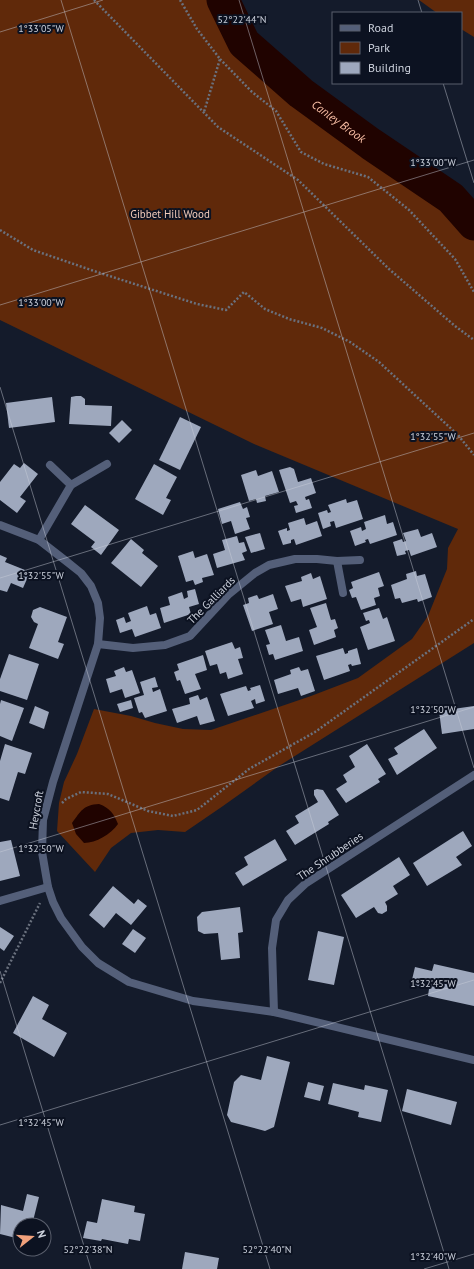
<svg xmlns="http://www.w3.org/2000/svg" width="474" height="1269" viewBox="0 0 474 1269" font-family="'PT Sans',sans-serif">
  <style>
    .green { fill: #60290a }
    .water { fill: #200300 }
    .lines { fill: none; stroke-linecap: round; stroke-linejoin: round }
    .river { stroke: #200300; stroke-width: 33 }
    .building { fill: #9ea8bd }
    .path { stroke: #6a717e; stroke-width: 2.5; stroke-dasharray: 2 2; stroke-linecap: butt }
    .street { stroke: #545f79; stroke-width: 8 }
    .ticks { fill: none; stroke: #ccd1dc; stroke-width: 1; stroke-opacity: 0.45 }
    .labels { text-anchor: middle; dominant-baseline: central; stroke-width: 4; stroke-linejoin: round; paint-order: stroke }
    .park-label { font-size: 11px; fill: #f3ccba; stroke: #0c1221 }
    .street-label { font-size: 11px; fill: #ccd1dc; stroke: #0c1221 }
    .water-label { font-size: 12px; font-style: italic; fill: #f7bda3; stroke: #0c1221 }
    .ticks-label { font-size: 10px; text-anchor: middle; fill: #ccd1dc; stroke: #0c1221; stroke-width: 4; stroke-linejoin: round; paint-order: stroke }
  </style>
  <rect width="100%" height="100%" fill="#141b2b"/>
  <g class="green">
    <path d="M0 0H209L240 52 299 101 449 207 474 237V643L279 766 223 806 185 832 158 830 131 833 111 848 95 872 57 831 59 803 64 782 77 754 94 709 131 716 155 723 183 729 211 730 311 696 358 678 412 639 428 616 447 569 448 548 458 529 254 444 0 320Z"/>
    <path d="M419 0H474V37L461 29V13H437Z"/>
  </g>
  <path class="water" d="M99 804C110 808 114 814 118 824 111 834 96 843 84 843L76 834 72 823C81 811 83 805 99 804Z"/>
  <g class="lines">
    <path class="river" id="s1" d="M223 0 244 43 301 93 371 144 451 198 474 224"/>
  </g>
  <g class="building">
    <path d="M76 396H81L85 399V405L112 406 111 426 69 424 71 397Z"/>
    <path d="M52 397 55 422 9 428 6 403Z"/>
    <path d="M180 417 201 427 180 470 159 460Z"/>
    <path d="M122 420 132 430 119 443 109 433Z"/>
    <path d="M24 463 38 474 20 497 26 501 17 513 0 500V482L14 464 20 468Z"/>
    <path d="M154 464 177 477 166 498 171 500 163 515 135 499Z"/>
    <path d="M290 467 294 469 298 482 311 478 316 493 305 497 306 500 309 499 312 508 296 513 294 506 298 505 296 501 290 503 279 470Z"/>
    <path d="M256 470 258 476 272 471 279 492 265 496 266 501 257 503 256 499 249 501 241 475Z"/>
    <path d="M346 499 347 503 357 500 363 519 336 528 334 521 330 522 331 526 323 529 318 513 327 510 328 513 331 512 328 505Z"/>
    <path d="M240 502 243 509 247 507 250 517 246 518 250 529 235 534 231 521 222 524 218 509Z"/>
    <path d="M85 505 119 530 101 555 91 547 95 542 71 524Z"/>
    <path d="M385 515 387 524 393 522 397 535 370 544 368 539 365 540 366 542 355 546 350 531 361 527 362 531 366 529 364 522Z"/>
    <path d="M304 518 306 525 317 521 322 536 296 545 294 539 291 540V543L283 545 278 531 287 528V531L290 530 288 523Z"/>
    <path d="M418 529 421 537 432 533 437 547 411 556 409 550 405 551 406 554 397 556 393 542 402 539 403 542 406 541 403 533Z"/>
    <path d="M260 533 265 549 251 553 245 537Z"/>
    <path d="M237 536 239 543 244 542 247 551 242 553 245 560 217 568 213 554 225 550 222 540Z"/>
    <path d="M131 539 144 550 142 553 158 566 141 587 111 563Z"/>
    <path d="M193 551 195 558 207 554 214 575 202 578 203 582 195 585 193 580 186 582 178 556Z"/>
    <path d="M0 555 7 558 5 562 30 572 23 588 11 583 7 592 0 590Z"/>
    <path d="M416 571 417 576 425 574 432 597 418 602 417 599 402 603 400 598 395 599 391 585 407 579 406 574Z"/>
    <path d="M379 572 384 586 378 588 380 596 374 598 376 605 361 610 356 597 352 598 349 590 353 588 351 582Z"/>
    <path d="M311 573 313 579 320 576 327 599 303 607 301 599 291 602 285 586 302 581 301 577Z"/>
    <path d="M195 589 199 604 189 607 191 614 164 623 160 608 170 605 168 597 182 592 184 599 188 597 187 591Z"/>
    <path d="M273 594 278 609 269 612 273 624 252 631 243 605 249 603 248 598 257 595 259 599Z"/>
    <path d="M326 603 331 620 335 619 338 628 334 630 336 637 314 645 309 630 317 627 310 608Z"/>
    <path d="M147 606 150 615 156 613 161 628 135 637 132 629 120 633 116 620 124 617 126 623 131 621 128 613Z"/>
    <path d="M40 607 67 617 58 642 64 644 58 659 29 648 38 624 34 622 31 617 33 610Z"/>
    <path d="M379 608 383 619 387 617 395 641 368 650 360 627 370 623 369 620 366 621 363 613Z"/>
    <path d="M281 625 286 641 299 637 303 651 275 660 273 654 269 655 266 645 270 644 265 630Z"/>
    <path d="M232 642 235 649 240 647 243 658 238 659 243 674 228 679 226 672 220 674 217 664 210 666 205 651Z"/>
    <path d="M343 648 345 654 348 653V651L357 648 361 664 352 666 351 664 348 665 350 671 324 680 316 656Z"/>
    <path d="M9 654 39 664 27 700 0 691V679Z"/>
    <path d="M203 655 207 670 195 674 201 689 185 694 180 680 177 681 174 672 179 670 177 664Z"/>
    <path d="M124 667 126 672 132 670 140 693 125 698 122 689 110 693 106 679 116 676 114 671Z"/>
    <path d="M299 667 301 671 308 669 315 691 301 696 298 688 278 694 274 680 291 674 290 670Z"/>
    <path d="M155 677 158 687 152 688 153 692 160 689 167 711 145 718 142 712 139 713 134 698 144 695 140 682Z"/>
    <path d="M260 685 265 701 256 704 255 699 251 701 254 708 228 716 220 694 246 686 248 691 251 690 250 688Z"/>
    <path d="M198 695 200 700 207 697 215 721 200 725 197 716 177 723 172 709 190 704 189 698Z"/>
    <path d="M1 700 24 708 12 741 0 736V704Z"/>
    <path d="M131 700 133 708 120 712 117 704Z"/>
    <path d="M35 706 49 712 44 729 29 723Z"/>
    <path d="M474 706V729L442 734 439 711Z"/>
    <path d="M424 729 437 748 397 775 388 759 398 754 394 748Z"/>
    <path d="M5 744 32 753 25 774 18 772 9 801 0 798V761Z"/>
    <path d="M367 744 386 774 378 779 380 782 346 803 336 789 347 782 343 775 355 767 349 756Z"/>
    <path d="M317 789 323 790 339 815 328 822 329 824 295 845 286 831 299 823 295 816 318 802 314 795V790Z"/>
    <path d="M463 831 472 846 456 857 462 865 427 886 413 863Z"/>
    <path d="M275 839 287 860 243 886 235 873 248 865 244 857Z"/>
    <path d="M11 840 20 876 0 881V842Z"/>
    <path d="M399 857 410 875 393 886 398 894 385 902 387 906V911L382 914 378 913 374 907 356 918 341 895Z"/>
    <path d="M113 886 134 904 138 899 147 906 131 925 116 913 104 928 89 915Z"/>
    <path d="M240 907 243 932 238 933 240 958 221 960 218 933 204 934 198 931 197 917 202 912Z"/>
    <path d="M0 927 14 936 4 951 0 948Z"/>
    <path d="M133 929 146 938 135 953 122 944Z"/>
    <path d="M318 931 344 937 334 985 308 980Z"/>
    <path d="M434 964 474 973V1006L428 996 429 989 411 984 415 967 432 971Z"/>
    <path d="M33 996 49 1005 42 1019 67 1033 54 1057 13 1033Z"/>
    <path d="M267 1056 290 1062 274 1127 265 1131 231 1122 227 1115 234 1082 241 1075 261 1080Z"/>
    <path d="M308 1082 324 1086 320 1101 304 1097Z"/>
    <path d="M333 1083 364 1090 365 1085 388 1090 381 1122 358 1117 359 1112 328 1104Z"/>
    <path d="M407 1089 457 1102 451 1125 402 1111Z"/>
    <path d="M27 1194 39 1197 32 1225H20V1239L0 1234 1 1205 23 1211Z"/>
    <path d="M102 1199 135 1206 134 1212 145 1214 140 1241 129 1239 128 1244 102 1239 101 1241 83 1238 87 1221 97 1223Z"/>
    <path d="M185 1252 219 1258 217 1269H182Z"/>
  </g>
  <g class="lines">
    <g class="path">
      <path d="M94 0 218 127 298 180 389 269 455 326 474 340"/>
      <path d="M180 0 197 29 220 59 204 112"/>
      <path d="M220 59 251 91 276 111 301 152 324 164 368 177 409 210 455 259 474 292"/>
      <path d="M0 230 33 250 94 271 197 304 226 310 244 292 265 309 289 319 322 328 350 342 379 362 458 435 474 455"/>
      <path d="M62 803 66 799 81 792 108 794 148 811 173 816 197 810 249 769 315 732 474 619"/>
      <path d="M0 983 40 903"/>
    </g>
    <g class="street">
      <path d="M50 465 71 485 107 464"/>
      <path d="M0 525 39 540 66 561 81 573 91 586 98 603 100 618 98 644 53 782 43 820 42 852 48 887 53 902 61 918 82 947 98 963 129 982 193 1001 274 1012 474 1060"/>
      <path d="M39 540 71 485"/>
      <path d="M337 561 343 593"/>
      <path d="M98 644 133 648 165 645 190 636 228 595 255 573 269 565 295 559H317L337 561 360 560"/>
      <path d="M0 901 48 887"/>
      <path d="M274 1012 272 948 276 920 288 900 305 884 474 775"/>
    </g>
  </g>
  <path class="ticks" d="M61 0 449 1269M239 0 474 768M418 0 422 13M0 32 103 0M443 83 474 183M0 305 474 160M0 387 270 1269M0 578 474 433M0 852 474 707M0 971 91 1269M0 1125 474 980M424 1269 474 1254"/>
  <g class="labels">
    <g class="park-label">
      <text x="170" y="214">Gibbet Hill Wood</text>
    </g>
    <g class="street-label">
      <text transform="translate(211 600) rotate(-45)">The Galliards</text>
      <text transform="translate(36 810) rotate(-80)">Heycroft</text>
      <text transform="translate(330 856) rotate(-34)">The Shrubberies</text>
    </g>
    <g class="water-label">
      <text stroke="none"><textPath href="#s1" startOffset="171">Canley Brook</textPath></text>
    </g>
  </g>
  <g class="ticks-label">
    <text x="242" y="23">52°22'44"N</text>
    <text x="41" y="32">1°33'05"W</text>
    <text x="433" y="166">1°33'00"W</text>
    <text x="41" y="306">1°33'00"W</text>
    <text x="433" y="440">1°32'55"W</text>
    <text x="41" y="579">1°32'55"W</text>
    <text x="433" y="713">1°32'50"W</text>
    <text x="41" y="852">1°32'50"W</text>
    <text x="433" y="987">1°32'45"W</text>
    <text x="41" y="1126">1°32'45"W</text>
    <text x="88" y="1253">52°22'38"N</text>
    <text x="267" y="1253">52°22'40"N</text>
    <text x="433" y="1260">1°32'40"W</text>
  </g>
  <rect x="332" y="12" width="130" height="72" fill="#0c1221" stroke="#595e6c"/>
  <rect x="340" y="25" width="20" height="6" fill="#545f79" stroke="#595e6c"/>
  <text x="368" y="32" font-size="12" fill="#ccd1dc">Road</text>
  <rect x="340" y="42" width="20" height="12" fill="#60290a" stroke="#595e6c"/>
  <text x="368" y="52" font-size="12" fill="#ccd1dc">Park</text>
  <rect x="340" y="62" width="20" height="12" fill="#9ea8bd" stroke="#595e6c"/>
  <text x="368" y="72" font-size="12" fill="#ccd1dc">Building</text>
  <g transform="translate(32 1237) rotate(73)"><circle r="19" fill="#0c1221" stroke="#595e6c"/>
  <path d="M0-3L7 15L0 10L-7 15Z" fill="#f1a17c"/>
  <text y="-6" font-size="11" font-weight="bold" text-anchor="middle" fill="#ccd1dc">N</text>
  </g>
</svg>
